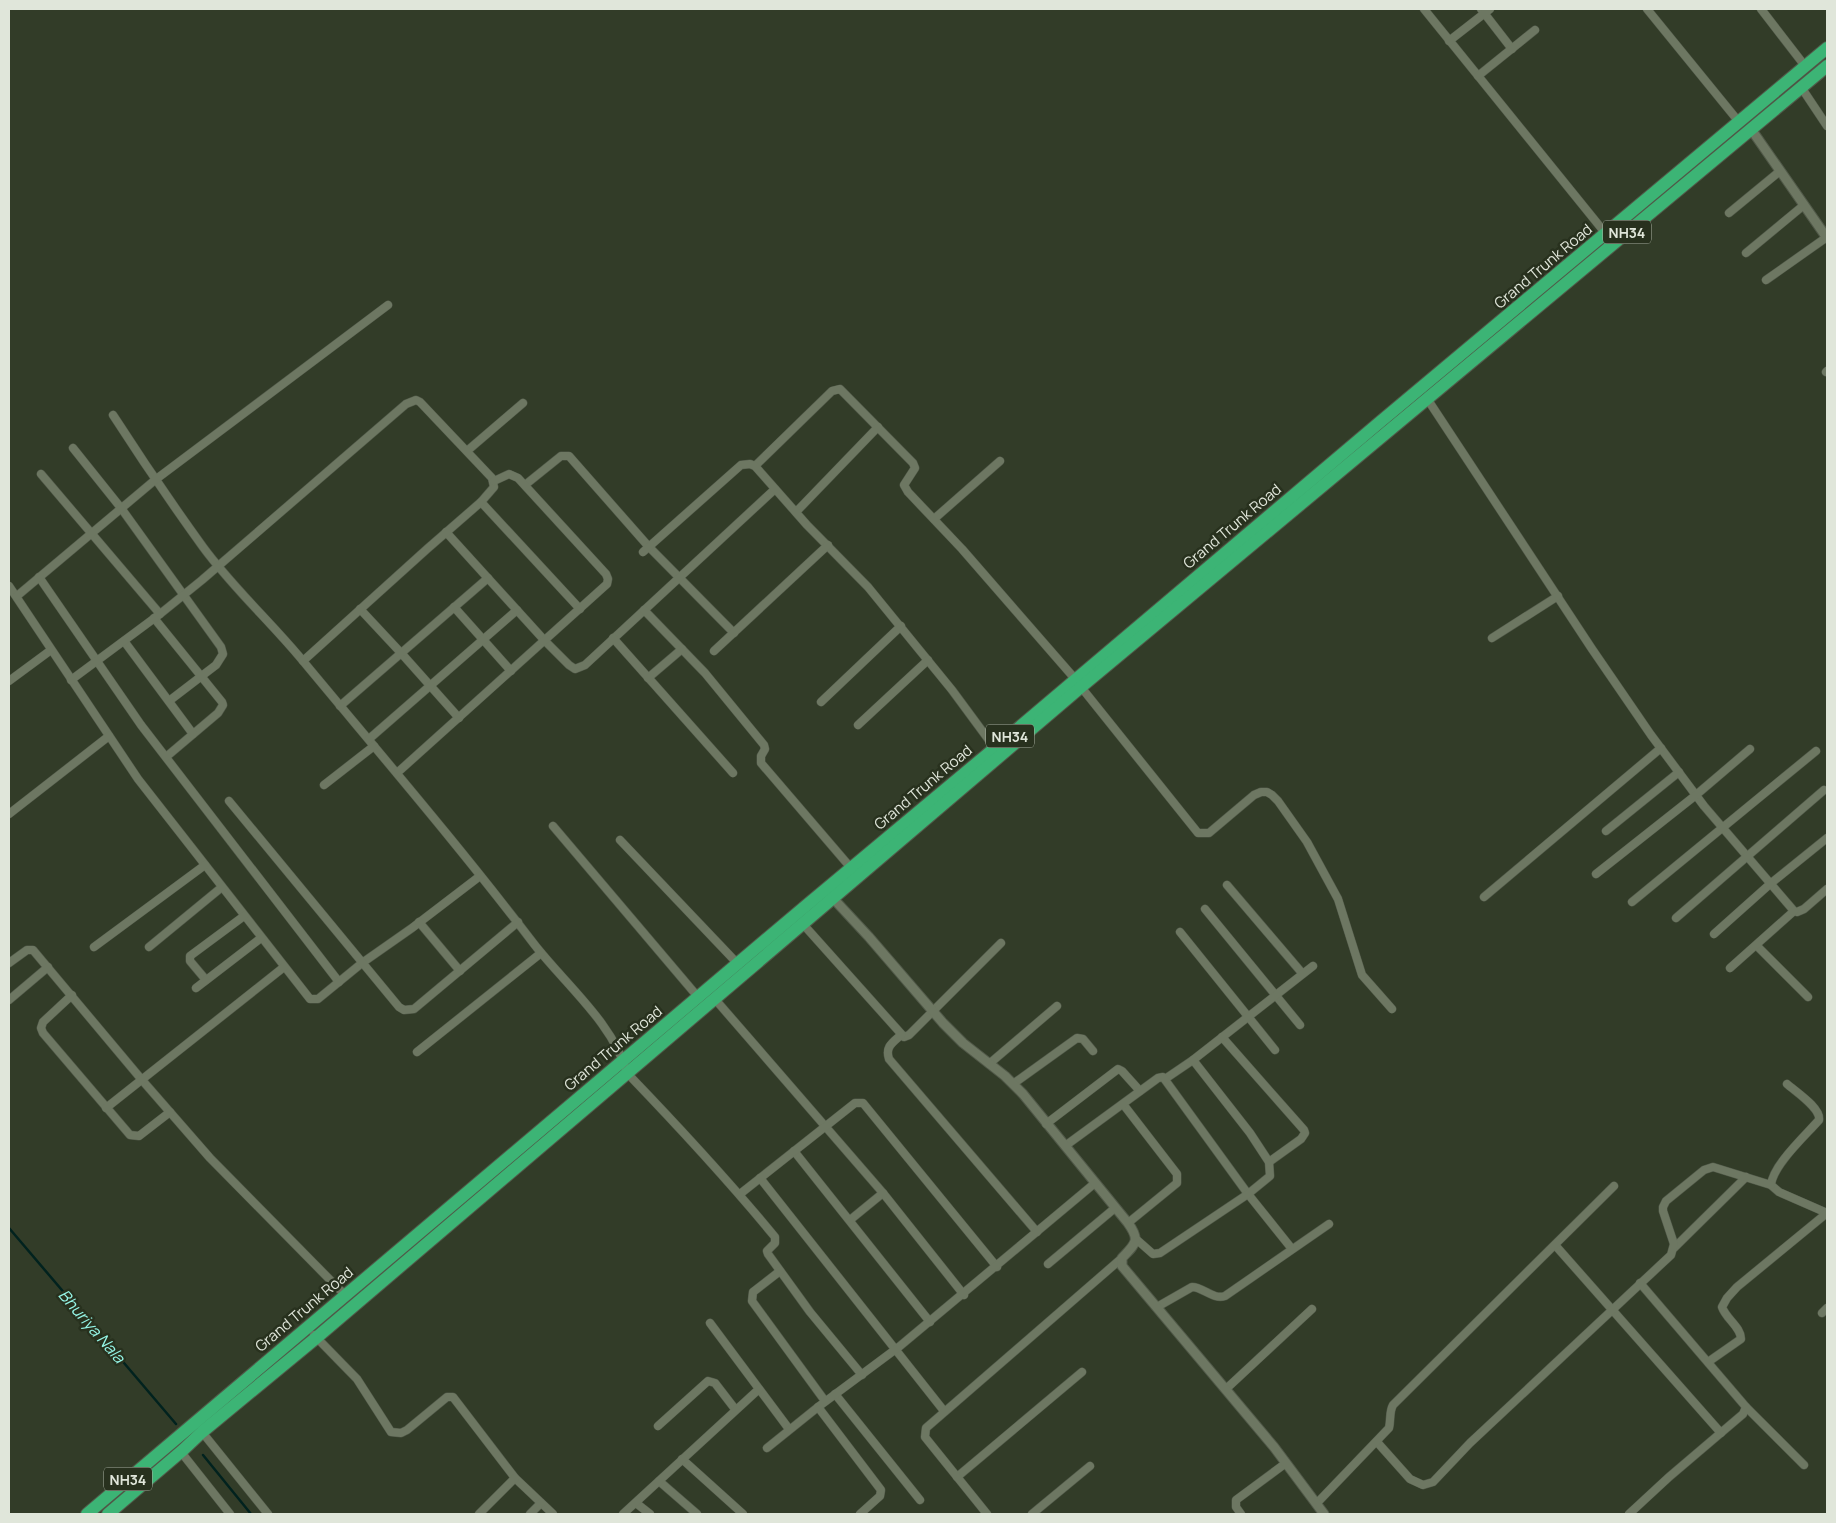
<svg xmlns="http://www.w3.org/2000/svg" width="1836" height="1523" viewBox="0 0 1836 1523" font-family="Manrope,sans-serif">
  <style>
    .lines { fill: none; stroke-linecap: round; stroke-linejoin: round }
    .stream { stroke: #01221e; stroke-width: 2.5 }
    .minor-casing { stroke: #515949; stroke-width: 9 }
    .tertiary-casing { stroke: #515949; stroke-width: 11 }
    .trunk-casing { stroke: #515949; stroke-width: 14 }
    .minor { stroke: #6d7762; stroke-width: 8 }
    .tertiary { stroke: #6d7762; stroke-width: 9 }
    .trunk { stroke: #3cb475; stroke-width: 12 }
    .labels { text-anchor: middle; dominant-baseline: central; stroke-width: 5; stroke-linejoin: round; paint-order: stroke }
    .shield { fill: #28311e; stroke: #a9b0a2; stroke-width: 1 }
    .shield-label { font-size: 14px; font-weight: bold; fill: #e0e6da }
    .street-label { font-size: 15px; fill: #e0e6da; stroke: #28311e }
    .water-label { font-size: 16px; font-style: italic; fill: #96f7e8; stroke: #28311e }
  </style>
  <rect width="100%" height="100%" fill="#323c28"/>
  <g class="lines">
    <g class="stream">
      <path d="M9 1228 176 1424"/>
      <path d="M203 1455 251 1514"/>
    </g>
    <defs>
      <g id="minor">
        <path d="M1424 9 1606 234"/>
        <path d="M1481 9 1512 49"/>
        <path d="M1647 9 1739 122"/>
        <path d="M1761 9 1805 66"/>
        <path d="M1449 41 1490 9"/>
        <path d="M1478 76 1535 30"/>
        <path d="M1801 87 1827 126"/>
        <path d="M1729 213 1780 171"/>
        <path d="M1746 253 1804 205"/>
        <path d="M1766 280 1827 237"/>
        <path d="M1826 372 1827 371"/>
        <path d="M1428 400 1592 649 1651 735 1704 806 1794 911 1797 912 1804 909 1827 889"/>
        <path d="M113 415C142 460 172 504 203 547 233 588 271 622 303 661 381 755 460 847 534 944 565 984 614 1024 627 1073 678 1126 728 1180 775 1237V1243L767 1251 768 1254 810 1312 862 1375"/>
        <path d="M73 448 121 508 221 647 223 654 216 665 169 701"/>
        <path d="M467 451 523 403"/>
        <path d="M755 466 832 391 840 389 913 463 915 468 904 485 908 492 962 549 1076 680"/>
        <path d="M41 474 160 614"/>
        <path d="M525 485 561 456H569L649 547 734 633"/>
        <path d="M481 502 580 609"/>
        <path d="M796 512 878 427"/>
        <path d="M934 519 1000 461"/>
        <path d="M446 532 545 641 569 665 575 669 585 665 775 489"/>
        <path d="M643 552 741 465 750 464 755 466 807 525 868 587 952 690 997 751"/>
        <path d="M39 577 141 725 339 982"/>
        <path d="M9 586 138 779 310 999H318L362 963 412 928 480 876"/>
        <path d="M17 596 155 480 388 305"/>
        <path d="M454 607 511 671"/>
        <path d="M360 609 402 654 459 718"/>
        <path d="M644 610 705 673 764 745 765 749 761 756V763L851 868"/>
        <path d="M154 618 222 702 223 705 218 713 166 757"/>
        <path d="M613 638 733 773"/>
        <path d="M1492 638 1558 596"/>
        <path d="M124 641 193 734"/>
        <path d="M714 651 828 545"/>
        <path d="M648 678 682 649"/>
        <path d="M71 680 160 614 202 580 406 404 416 400 420 402 492 478 494 487 481 502 427 549 303 661"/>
        <path d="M9 681 51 650"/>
        <path d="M1081 687 1198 833H1209L1254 795 1261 792H1267L1272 795 1278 801 1307 842 1338 899 1362 975 1392 1009"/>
        <path d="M821 702 901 626"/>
        <path d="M340 706 488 578"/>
        <path d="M858 725 928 660"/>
        <path d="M369 739 517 610"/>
        <path d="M397 773 607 584 608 579 606 574 518 478 509 474 494 481"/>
        <path d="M324 785 374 746"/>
        <path d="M229 801 399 1007 404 1010 414 1009 518 922"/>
        <path d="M9 814 109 736"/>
        <path d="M553 826 698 997"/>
        <path d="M1606 831 1679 772"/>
        <path d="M620 840 737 963"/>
        <path d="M1596 874 1696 795 1750 749"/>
        <path d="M1227 885 1302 973"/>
        <path d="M1484 897 1661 748"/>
        <path d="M1632 902 1816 751"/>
        <path d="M1205 909 1300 1025"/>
        <path d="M1676 918 1824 790"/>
        <path d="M419 922 460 971"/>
        <path d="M802 923 904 1037 909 1035 1001 943"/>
        <path d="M1180 932 1275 1050"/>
        <path d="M1714 934 1770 884 1827 838"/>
        <path d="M1757 946 1808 997"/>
        <path d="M94 947 205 865"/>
        <path d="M149 947 222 887"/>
        <path d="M9 963 27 950H33L142 1080 210 1158 345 1295"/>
        <path d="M1730 968 1794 911"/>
        <path d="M206 980 190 961V956L244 916"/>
        <path d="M196 988 261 938"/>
        <path d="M72 995 43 1022 41 1028 43 1033 130 1135 139 1136 170 1112"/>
        <path d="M714 998 883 1193 964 1295"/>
        <path d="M9 1000 48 967"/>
        <path d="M901 1035C892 1043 885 1047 889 1059L1037 1232"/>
        <path d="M1222 1037 1304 1130 1305 1133 1301 1139 1269 1162"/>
        <path d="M417 1052 541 953"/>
        <path d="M989 1064 1057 1006"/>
        <path d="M1165 1079 1193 1060 1313 966"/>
        <path d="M1013 1084 1077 1038 1083 1039 1093 1051"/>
        <path d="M1787 1084C1796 1092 1821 1108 1819 1120 1805 1136 1773 1165 1771 1185L1779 1192 1827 1213"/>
        <path d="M1123 1104 1177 1174V1183L1128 1223"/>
        <path d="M106 1108 284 967"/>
        <path d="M1046 1124 1118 1069 1122 1071 1140 1091"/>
        <path d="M1065 1146 1158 1078 1163 1077 1248 1194 1292 1249"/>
        <path d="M794 1151 930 1322"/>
        <path d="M760 1178 944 1411"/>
        <path d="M740 1194 855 1103H863L997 1267"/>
        <path d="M850 1220 883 1193"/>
        <path d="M1136 1239 1153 1254 1160 1253 1248 1194 1270 1176 1269 1162 1250 1133 1193 1060"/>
        <path d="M1555 1245 1721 1433"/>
        <path d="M1674 1248 1746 1177"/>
        <path d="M1048 1264 1115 1208"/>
        <path d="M780 1271 753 1292 752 1301 825 1401"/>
        <path d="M1157 1307 1192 1287C1203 1287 1213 1300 1225 1296L1329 1224"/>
        <path d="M1822 1313 1827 1308"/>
        <path d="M710 1323 789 1429"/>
        <path d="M314 1335 357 1379 391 1432 401 1433 407 1430 447 1397H453L515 1478 553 1514"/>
        <path d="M1708 1362 1741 1339C1741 1327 1726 1319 1722 1307L1727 1298 1737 1287 1827 1213"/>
        <path d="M1226 1389 1312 1309"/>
        <path d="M835 1394 920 1500"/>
        <path d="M818 1407 881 1490 880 1496 860 1514"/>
        <path d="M1746 1407 1804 1465"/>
        <path d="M658 1426 708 1381 715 1383 735 1409"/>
        <path d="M202 1432 268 1514"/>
        <path d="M1377 1442 1410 1479 1423 1485 1433 1482 1470 1443 1671 1255 1674 1244 1663 1211V1207L1666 1201 1704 1170 1713 1167 1771 1185"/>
        <path d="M767 1448 818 1407 900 1346 1095 1183"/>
        <path d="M181 1452 230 1514"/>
        <path d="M682 1459 743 1514"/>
        <path d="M957 1477 1082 1372"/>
        <path d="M659 1481 697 1514"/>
        <path d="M636 1503 650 1514"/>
        <path d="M1317 1503 1389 1428C1391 1420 1389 1412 1393 1405L1614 1186"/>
        <path d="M479 1514 515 1478"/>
        <path d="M530 1514 541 1503"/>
        <path d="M623 1514 759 1389"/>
        <path d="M987 1514 929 1442 925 1437 926 1428 1122 1258"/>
        <path d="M1032 1514 1090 1466"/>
        <path d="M1241 1514 1236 1507V1500L1286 1463"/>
        <path d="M1629 1514 1669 1477 1743 1414 1746 1407 1640 1283"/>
      </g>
      <g id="tertiary">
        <path d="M1751 129 1827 238"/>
        <path d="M830 895 869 937 943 1023 963 1043 1005 1076 1023 1094 1128 1223C1141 1241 1135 1244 1122 1258V1266L1274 1447 1324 1514"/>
      </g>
      <g id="trunk">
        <path d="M87 1514 808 904 995 748 1380 422 1827 48"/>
        <path d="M108 1514 183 1450 202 1432 316 1338 1081 687 1827 66"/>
      </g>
    </defs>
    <use href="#minor" class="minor-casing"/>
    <use href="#tertiary" class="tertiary-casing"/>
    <use href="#trunk" class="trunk-casing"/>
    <use href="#minor" class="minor"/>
    <use href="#tertiary" class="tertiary"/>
    <use href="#trunk" class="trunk"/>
  </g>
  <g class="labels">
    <g class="shield">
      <rect x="1603" y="220.5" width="48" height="23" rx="4"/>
      <rect x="986" y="724.5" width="48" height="23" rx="4"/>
      <rect x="104" y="1467.5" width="48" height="23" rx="4"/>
    </g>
    <g class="shield-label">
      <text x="1627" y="232">NH34</text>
      <text x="1010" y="736">NH34</text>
      <text x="128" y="1479">NH34</text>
    </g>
    <g class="street-label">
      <text transform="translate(1543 266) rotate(-40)">Grand Trunk Road</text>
      <text transform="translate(1232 526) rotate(-40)">Grand Trunk Road</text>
      <text transform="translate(923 787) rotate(-40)">Grand Trunk Road</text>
      <text transform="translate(613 1048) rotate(-40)">Grand Trunk Road</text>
      <text transform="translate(304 1309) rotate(-40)">Grand Trunk Road</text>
    </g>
    <g class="water-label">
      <text transform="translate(92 1326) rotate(49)">Bhuriya Nala</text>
    </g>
  </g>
  <rect width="1836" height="1523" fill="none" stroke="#e0e6da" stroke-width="20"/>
</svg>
